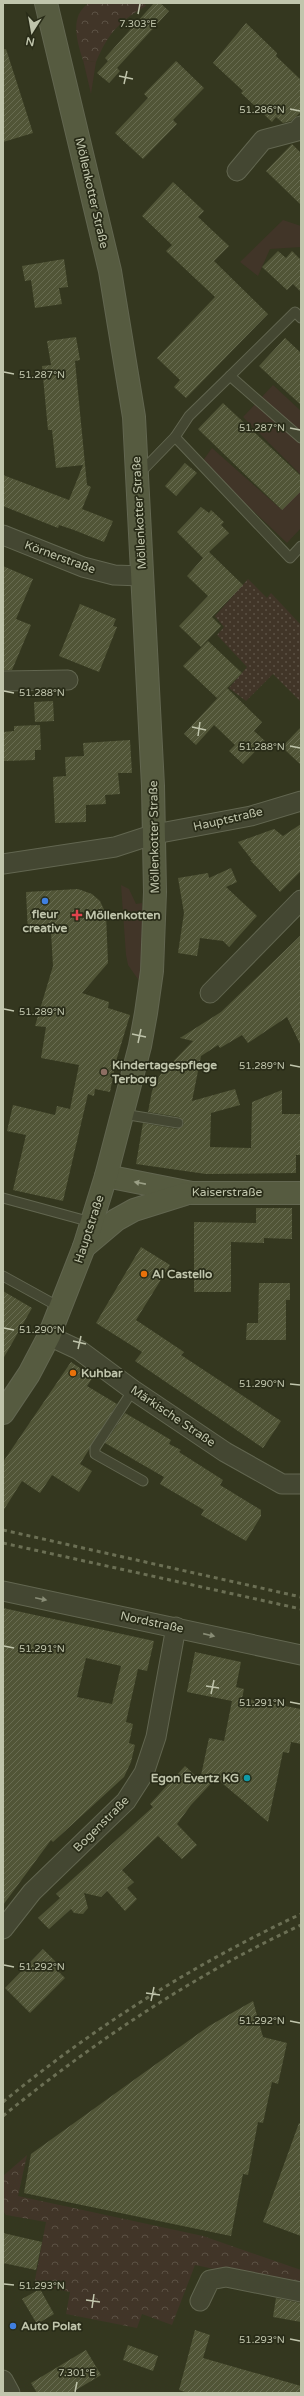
<svg xmlns="http://www.w3.org/2000/svg" width="304" height="2396" viewBox="0 0 304 2396" font-family="'Varela Round',sans-serif">
  <style>
    .grass { fill: #413528 }
    .forest { fill: url(#forest-crowns) }
    .park { fill: url(#park-dots) }
    .building { fill: url(#building-hatch); fill-rule: evenodd }
    .lines { fill: none; stroke-linecap: round; stroke-linejoin: round }
    .service-casing { stroke: #626650; stroke-width: 11 }
    .minor-casing { stroke: #626650; stroke-width: 21 }
    .secondary-casing { stroke: #626650; stroke-width: 24 }
    .service { stroke: #444732; stroke-width: 9 }
    .minor { stroke: #444732; stroke-width: 19 }
    .secondary { stroke: #565b40; stroke-width: 22 }
    .rail { stroke: #6b6f54; stroke-width: 3; stroke-dasharray: 4 4; stroke-linecap: butt }
    .oneway { fill: #9ba086 }
    .oneway2 { fill: #888c75 }
    .ticks { fill: none; stroke: #c0c5ac; stroke-width: 1.5 }
    .shop-dot { fill: #3f7fe0; stroke: #292c18; stroke-width: 1.5 }
    .health-dot { fill: #e0444e; stroke: #292c18; stroke-width: 1.5 }
    .education-dot { fill: #8d6e63; stroke: #292c18; stroke-width: 1.5 }
    .food-dot { fill: #e8710a; stroke: #292c18; stroke-width: 1.5 }
    .culture-dot { fill: #0f9aa8; stroke: #292c18; stroke-width: 1.5 }
    .labels { text-anchor: middle; dominant-baseline: central; stroke-width: 3.5; stroke-linejoin: round; paint-order: stroke }
    .street-label { font-size: 12px; fill: #c0c5ac; stroke: #292c18 }
    .poi-label { font-size: 12px; font-weight: bold; fill: #c0c5ac; stroke: #292c18; text-anchor: start }
    .ticks-label { font-size: 10px; text-anchor: middle; fill: #c0c5ac; stroke: #292c18; stroke-width: 3.5; stroke-linejoin: round; paint-order: stroke }
  </style>
  <defs>
    <pattern id="forest-crowns" width="20" height="18" patternUnits="userSpaceOnUse"><rect width="20" height="18" fill="#413528"/><path d="M2 6a3 3 0 1 1 6 0M12 15a3 3 0 1 1 6 0" fill="none" stroke="#5b5144"/></pattern>
    <pattern id="park-dots" width="8" height="8" patternUnits="userSpaceOnUse"><rect width="8" height="8" fill="#413528"/><path d="M2 2h.1M6 6h.1" fill="none" stroke="#5b5144" stroke-width="1.8" stroke-linecap="round"/></pattern>
    <pattern id="building-hatch" width="6" height="6" patternUnits="userSpaceOnUse"><rect width="6" height="6" fill="#515537"/><path d="M-1 1l2-2M0 6l6-6M5 7l2-2" fill="none" stroke="#686c51"/></pattern>
  </defs>
  <rect width="100%" height="100%" fill="#34371f"/>
  <g class="grass">
    <path d="M83 60 96 62 91 94Z"/>
    <path d="M283 220 301 226V247L270 249 258 276 240 262Z"/>
    <path d="M273 385 301 411V475L243 417Z"/>
    <path d="M212 448 282 510 301 491V528L287 543 202 462Z"/>
    <path d="M121 885 129 889 136 904 142 903 143 928 140 982 128 965 126 955Z"/>
  </g>
  <g class="forest">
    <path d="M89 3H144L146 6C118 22 108 34 96 62L83 60C77 41 69 16 89 3Z"/>
    <path d="M27 2155 18 2196 203 2236 301 2270V2281L248 2276 195 2265 172 2325 142 2314 137 2328 66 2314 70 2292 34 2285 46 2222 6 2215 3 2211V2176Z"/>
  </g>
  <path class="park" d="M248 579 267 598 271 593 301 625 300 701 273 674 246 701 229 688 247 667 217 635 224 627 215 616Z"/>
  <g class="building">
    <path d="M154 3H160L169 11 117 68 120 71 109 83 97 73 108 61 105 58Z"/>
    <path d="M246 23 277 53 276 56 301 80V112L291 121 283 123 276 117 272 122 241 93 243 91 213 63Z"/>
    <path d="M6 49 33 133 3 142V50Z"/>
    <path d="M176 61 204 88 173 120 177 124 143 159 115 133 148 98 144 94Z"/>
    <path d="M292 144 301 153V205L266 171Z"/>
    <path d="M173 182 204 211 198 217 229 246 214 261 268 314 186 398 174 387 180 380 157 358 215 297 166 251 172 245 142 216Z"/>
    <path d="M278 251 286 258 292 251 301 260V292L293 284 287 290 262 267Z"/>
    <path d="M64 259 68 287 59 288 62 304 35 308 31 280 25 281 22 266Z"/>
    <path d="M76 337 80 360 75 361 87 485 91 487 82 509 113 521 104 542 74 530 59 525 58 528 3 506V475L69 500 83 465 56 468 52 430H48L42 366 51 365 47 341Z"/>
    <path d="M285 338 301 353V405L259 366Z"/>
    <path d="M223 403 301 476V491L282 510 198 429Z"/>
    <path d="M185 463 197 473 176 496 165 486Z"/>
    <path d="M201 507 209 513 211 510 224 522 221 525 229 533 209 552 243 585 212 617 221 626 201 647 179 626 208 596 187 576 203 558 177 532Z"/>
    <path d="M3 566 33 579 16 619 31 625 12 670H3Z"/>
    <path d="M80 604 116 619 113 626 117 627 99 672 59 656Z"/>
    <path d="M208 641 242 673 217 698 183 666Z"/>
    <path d="M227 688 262 722 254 731 265 741 243 764 229 751 235 745 214 725 196 745 184 734Z"/>
    <path d="M53 701 54 721 35 722 34 702Z"/>
    <path d="M40 725 41 750H35V760L4 761 3 732 14 731V726Z"/>
    <path d="M301 727V765L282 747Z"/>
    <path d="M130 740 132 773H118L120 794 105 795 106 804 86 805V822L55 823 53 777 66 776 65 757 84 756 83 743Z"/>
    <path d="M301 824V871L280 892 250 860H252L238 842 274 829 283 836Z"/>
    <path d="M231 868 237 882 226 887 257 916 229 947 223 941 200 938 197 956 178 953 184 913 178 878 208 873 209 878Z"/>
    <path d="M78 889 92 894 100 901 106 914 108 963 82 993 109 1002 108 1008 130 1015 116 1061 110 1092 95 1089 94 1096 88 1094 63 1201 13 1190 26 1135 7 1131 13 1105 55 1115 57 1106 70 1109 79 1065 41 1058 46 1027 35 1026 53 966 51 932 28 933 26 892Z"/>
    <path d="M301 935V1046L287 1017 248 1043 242 1035 220 1048 218 1045 201 1056 192 1101 235 1089 240 1105 211 1113 210 1147 251 1148 252 1102 282 1090V1114H301L300 1155H296V1173L206 1174 136 1164 143 1123 177 1129 184 1124 183 1121 179 1117 148 1112 152 1091 160 1075 193 1041 180 1038 221 1012Z"/>
    <path d="M256 1208H292V1239L264 1238V1243L231 1242V1292H194V1222L256 1223Z"/>
    <path d="M141 1247 170 1265 136 1320 184 1352 181 1355 281 1421 263 1448 135 1361 142 1352 96 1323Z"/>
    <path d="M259 1283H290V1300H286V1340H246L247 1323H258Z"/>
    <path d="M3 1291 32 1308 3 1359Z"/>
    <path d="M71 1362 93 1377 87 1386 117 1404 80 1464 92 1471 79 1492 52 1475 40 1493 22 1481 3 1511V1462Z"/>
    <path d="M125 1413 171 1440 169 1444 181 1450 179 1452 223 1480 220 1485 261 1510V1516L246 1541 201 1515 204 1510 160 1484 164 1477 105 1443Z"/>
    <path d="M3 1608 154 1641 147 1671 138 1669 126 1722 133 1724 129 1743 135 1745 131 1762 124 1777 53 1842 51 1840 3 1905ZM86 1658 121 1666 112 1704 77 1697Z"/>
    <path d="M195 1652 241 1662 236 1687 244 1689 242 1698 301 1709V1744L291 1742 289 1753 283 1752 268 1822 216 1778 191 1805 177 1824 197 1845 182 1859 158 1836 122 1870 134 1882 127 1888 137 1899 125 1911 107 1891 101 1897 84 1893 88 1908 83 1914 74 1913 71 1909 49 1929 38 1918 60 1898 56 1894 153 1807 150 1804 185 1766 200 1780 209 1738 224 1741 232 1701 187 1692Z"/>
    <path d="M43 1949 58 1964 55 1968 65 1978 30 2013 5 1988Z"/>
    <path d="M253 2001 263 2037 287 2043 278 2084 272 2082 263 2123 258 2122 248 2175 243 2174 231 2236 24 2193 31 2154 209 2026Z"/>
    <path d="M299 2123 301 2124V2236L263 2222Z"/>
    <path d="M3 2233 42 2242 36 2270 3 2263Z"/>
    <path d="M40 2289 54 2314 37 2324 22 2299Z"/>
    <path d="M276 2298 301 2303V2322L273 2317Z"/>
    <path d="M195 2330 210 2335 203 2358 301 2386V2393H188L179 2390Z"/>
    <path d="M128 2345 158 2356 153 2371 123 2360Z"/>
    <path d="M86 2350 101 2375 71 2393H37L31 2383Z"/>
  </g>
  <g class="lines">
    <defs>
      <g id="service">
        <path d="M230 376 295 312 301 318"/>
        <path d="M175 437 290 558 301 546"/>
        <path d="M139 474 175 437 189 416 230 376 301 438"/>
        <path d="M123 1114 178 1123"/>
        <path d="M3 1198 91 1222"/>
        <path d="M3 1276 61 1308"/>
        <path d="M133 1390 95 1448V1454L143 1481"/>
      </g>
      <g id="minor">
        <path d="M237 171 263 140 297 131 301 126"/>
        <path d="M3 535 83 567 114 575 142 576"/>
        <path d="M3 681 68 680"/>
        <path d="M3 864 115 847 155 834 251 816 301 801"/>
        <path d="M210 993 301 900"/>
        <path d="M49 1336 79 1350 133 1390 225 1452 282 1484H301"/>
        <path d="M3 1591 301 1655"/>
        <path d="M3 1929 32 1892 126 1801 144 1773 156 1737 176 1627"/>
        <path d="M200 2301 210 2280 226 2277 301 2292"/>
        <path d="M3 2380 10 2393"/>
      </g>
      <g id="secondary">
        <path d="M106 1176 192 1193H301"/>
        <path d="M84 1247 116 1220 134 1210 185 1194"/>
        <path d="M3 1413 29 1374 49 1336 84 1247 106 1176 140 1046 146 1013 152 971 155 892 153 786 134 417 110 271 46 3"/>
      </g>
    </defs>
    <use href="#service" class="service-casing"/>
    <use href="#minor" class="minor-casing"/>
    <use href="#secondary" class="secondary-casing"/>
    <use href="#service" class="service"/>
    <use href="#minor" class="minor"/>
    <use href="#secondary" class="secondary"/>
    <g class="rail">
      <path d="M3 1530 301 1597"/>
      <path d="M3 1543 301 1609"/>
      <path d="M3 2102C94 2027 194 1964 301 1914"/>
      <path d="M3 2116C95 2041 194 1975 301 1925"/>
    </g>
  </g>
  <defs><path id="oneway-solid" d="M-6-.8H1V-3.2L6.5 0L1 3.2V.8H-6Z"/></defs>
  <use class="oneway" href="#oneway-solid" transform="translate(140 1183) rotate(-169)"/>
  <g class="oneway2">
    <use href="#oneway-solid" transform="translate(41 1599) rotate(12)"/>
    <use href="#oneway-solid" transform="translate(209 1635) rotate(13)"/>
  </g>
  <path class="ticks" d="M138 14 140 4M119 76 133 79M124 84 127 71M290 109 300 111M4 372 14 374M290 428 300 430M4 691 14 693M192 727 206 730M198 736 200 722M290 746 300 748M4 1009 14 1011M132 1034 146 1037M138 1043 141 1029M290 1065 300 1067M4 1328 14 1330M73 1341 86 1344M78 1349 81 1336M290 1384 300 1385M4 1646 14 1648M206 1686 219 1688M211 1694 214 1680M290 1702 300 1704M4 1965 14 1967M146 1993 160 1995M151 2001 154 1987M290 2021 300 2023M4 2284 14 2285M86 2300 100 2302M92 2308 94 2294M290 2339 300 2341M75 2392 77 2382"/>
  <g class="shop-dot">
    <circle cx="45" cy="901" r="4"/>
    <circle cx="13" cy="2326" r="4"/>
  </g>
  <path class="health-dot" d="M75 909h4v4h4v4h-4v4h-4v-4h-4v-4h4z"/>
  <circle class="education-dot" cx="104" cy="1072" r="4"/>
  <g class="food-dot">
    <circle cx="144" cy="1274" r="4"/>
    <circle cx="73" cy="1373" r="4"/>
  </g>
  <circle class="culture-dot" cx="247" cy="1778" r="4"/>
  <g class="labels">
    <g class="street-label">
      <text transform="translate(92 193) rotate(77)">Möllenkotter Straße</text>
      <text transform="translate(139 513) rotate(-93)">Möllenkotter Straße</text>
      <text transform="translate(60 557) rotate(20)">Körnerstraße</text>
      <text transform="translate(228 819) rotate(-13)">Hauptstraße</text>
      <text transform="translate(154 837) rotate(-91)">Möllenkotter Straße</text>
      <text x="227" y="1192">Kaiserstraße</text>
      <text transform="translate(89 1229) rotate(-72)">Hauptstraße</text>
      <text transform="translate(173 1416) rotate(34)">Märkische Straße</text>
      <text transform="translate(152 1622) rotate(12)">Nordstraße</text>
      <text transform="translate(101 1824) rotate(-45)">Bogenstraße</text>
    </g>
    <g class="poi-label">
      <text x="45" y="914" text-anchor="middle">fleur<tspan x="45" dy="14">creative</tspan></text>
      <text x="85" y="915">Möllenkotten</text>
      <text x="112" y="1065">Kindertagespflege<tspan x="112" dy="14">Terborg</tspan></text>
      <text x="152" y="1274">Al Castello</text>
      <text x="81" y="1373">Kuhbar</text>
      <text x="239" y="1778" text-anchor="end">Egon Evertz KG</text>
      <text x="21" y="2326">Auto Polat</text>
    </g>
  </g>
  <g class="ticks-label">
    <text x="138" y="27">7.303°E</text>
    <text x="262" y="113">51.286°N</text>
    <text x="42" y="378">51.287°N</text>
    <text x="262" y="431">51.287°N</text>
    <text x="42" y="696">51.288°N</text>
    <text x="262" y="750">51.288°N</text>
    <text x="42" y="1015">51.289°N</text>
    <text x="262" y="1069">51.289°N</text>
    <text x="42" y="1333">51.290°N</text>
    <text x="262" y="1387">51.290°N</text>
    <text x="42" y="1652">51.291°N</text>
    <text x="262" y="1706">51.291°N</text>
    <text x="42" y="1970">51.292°N</text>
    <text x="262" y="2024">51.292°N</text>
    <text x="42" y="2289">51.293°N</text>
    <text x="262" y="2343">51.293°N</text>
    <text x="77" y="2376">7.301°E</text>
  </g>
  <rect width="304" height="2396" fill="none" stroke="#c0c5ac" stroke-width="8"/>
  <g transform="translate(32 32) rotate(191)" stroke="#292c18" stroke-width="3" paint-order="stroke">
  <path d="M0-3L7 15L0 10L-7 15Z" fill="#c0c5ac"/>
  <text y="-6" font-size="11" font-weight="bold" text-anchor="middle" fill="#c0c5ac">N</text>
  </g>
</svg>
